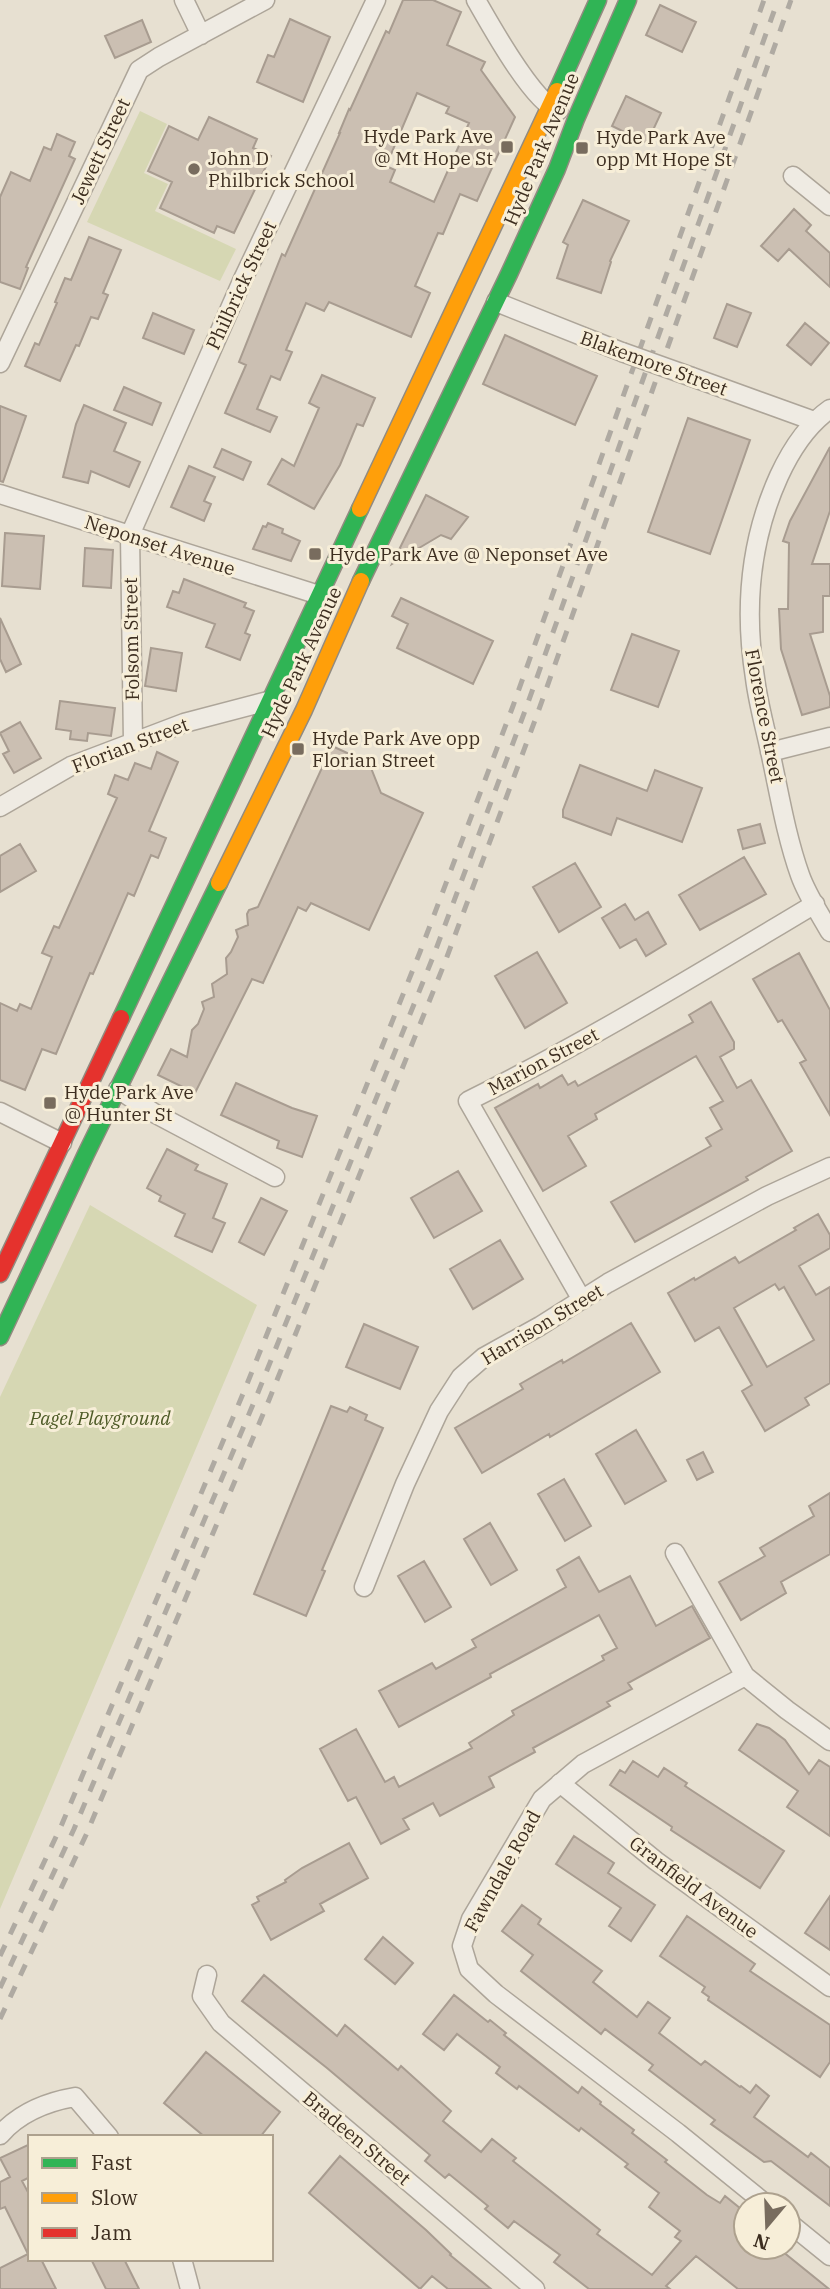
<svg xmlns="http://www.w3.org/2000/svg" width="830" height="2289" font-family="'IBM Plex Serif',serif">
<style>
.green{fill:#d6d7b3}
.building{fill:#cbbfb2;stroke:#a89c90;stroke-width:2;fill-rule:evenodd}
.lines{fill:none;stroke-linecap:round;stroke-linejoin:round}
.street-casing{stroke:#ada599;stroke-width:21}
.fast-casing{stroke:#928b80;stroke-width:19}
.slow-casing{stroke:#928b80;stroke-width:19}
.jam-casing{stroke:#928b80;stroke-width:19}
.street{stroke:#efebe3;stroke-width:18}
.fast{stroke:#30b455;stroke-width:16}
.slow{stroke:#ff9f0a;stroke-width:16}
.jam{stroke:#e5322d;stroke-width:16}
.rail{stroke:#afaaa2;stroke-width:5;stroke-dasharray:12 12;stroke-linecap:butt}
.street-bridge-casing{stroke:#ada599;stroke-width:21;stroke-linecap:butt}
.street-bridge{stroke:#efebe3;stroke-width:18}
.poi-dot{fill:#786c5e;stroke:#f7eed8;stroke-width:2.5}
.labels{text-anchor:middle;stroke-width:6;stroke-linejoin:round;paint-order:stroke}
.poi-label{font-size:19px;fill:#3d2e20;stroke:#f7eed8;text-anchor:start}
.street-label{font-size:19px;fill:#3d2e20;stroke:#f7eed8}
.park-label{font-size:19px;font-style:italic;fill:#4d5a26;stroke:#f7eed8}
</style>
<rect width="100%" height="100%" fill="#e7e0d1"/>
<path class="green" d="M140,111l27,13 -23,49 24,11 -13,27 81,38 -16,32 -133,-59z
M90,1205l167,100 -257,604v-512z"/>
<path class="building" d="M403,0h30l28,12 -14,33 38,17 -4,8 34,47 -38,84 -17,-7 -17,40 -5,-1 -23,53 15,7 -19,44 -82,-35 -5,9 -18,-8 -20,47 6,2 -12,28 -9,-4 -14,33 20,8 -7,15 -45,-19 21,-48 -7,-3 43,-108 3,2 55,-123h-1l10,-24 1,1 36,-79 3,2zM417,93l32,14 -3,6 23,10 -35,79 -44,-20 5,-12 -9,-4z
M660,5l36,17 -14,30 -36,-17z
M290,19l40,18 -27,65 -46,-20 11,-27 6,2z
M142,20l9,22 -36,16 -10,-22z
M626,96l35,17 -14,30 -35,-17z
M209,117l48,22 -4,9 18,8 -37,77 -17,-7 -3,7 -54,-25 12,-26 -24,-11 21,-45 29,14z
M57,134l18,8 -6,14 6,3 -49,108 2,1 -8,21 -20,-7v-85l11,-25 19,9 14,-34 7,3z
M583,200l46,21 -19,40 1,1 -10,31 -44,-15 11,-33 -5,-3z
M794,209l17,16 -5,6 24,22v34l-41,-38 -11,12 -17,-15z
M89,237l32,13 -18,43 5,2 -10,24 -7,-2 -12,29 -3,-1 -16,36 -35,-15 10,-23 4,2 18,-42 -2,-1 10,-24 6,2z
M727,304l24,9 -14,34 -23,-9z
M153,313l41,17 -10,24 -41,-16z
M805,323l24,20 -18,22 -24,-20z
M505,335l92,41 -22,49 -92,-41z
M322,375l53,23 -12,28 -6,-2 -17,41 -26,44 -46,-25 14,-25 12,7 25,-58 -10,-5z
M124,387l37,16 -9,22 -38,-15z
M84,405l42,18 -12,28 26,11 -11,25 -38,-16 -3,12 -25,-6 13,-53z
M0,406l26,10 -23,66 -3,-1z
M688,418l62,22 -40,114 -62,-22z
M830,447v64l-18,53h18v32h-7v36l-13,2 20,62v11l-28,8 -21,-66 -2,-40h9l1,-66 -6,-2 7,-20z
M222,449l29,13 -8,18 -29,-13z
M189,466l26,11 -11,24 7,3 -7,17 -33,-14z
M426,495l42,22 -17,22 -10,-4 -49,29z
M268,523l15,6 -1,4 18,8 -9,20 -38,-12 10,-23 3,1z
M5,533l39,3 -4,53 -38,-3z
M85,548l28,2 -2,38 -28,-2z
M184,579l62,24 -2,4 10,4 -9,22 5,2 -10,25 -34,-13 9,-23 -48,-17 6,-16 6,2z
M401,598l92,43 -20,43 -76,-36 11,-24 -16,-8z
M0,618l21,46 -15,8 -6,-13z
M632,634l47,17 -21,56 -47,-17z
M151,648l31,5 -6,38 -31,-5z
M60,701l55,7 -4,28 -23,-3 -1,8 -17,-2 1,-8 -15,-2z
M20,722l21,36 -27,15 -11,-19 6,-3 -9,-18z
M332,746l37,17 12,30 42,20 -54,117 -58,-27 -5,8 -8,-4 -35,76 -11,-4 -57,114 -37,-18 13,-26 16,8 5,-27 6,-6 6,-15 -2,-7 12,-5 -2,-13 15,-10 -1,-16 5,-6 7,-15 -2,-7 12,-5 -1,-11 2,-4 9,-3z
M157,752l21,10 -29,69 17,7 -8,20 -7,-3 -17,41 -6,-3 -35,81 -3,-1 -34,81 -14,-5 -17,41 -25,-10v-77l17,8 3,-7 11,5 21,-52 -10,-4 12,-27 5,2 58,-130 -9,-4 7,-19 13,5 7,-17 16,6z
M580,765l67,26 8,-21 47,18 -20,54 -65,-24 -6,17 -48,-18v-7z
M760,824l5,19 -22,6 -5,-19z
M20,844l16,27 -36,21v-36z
M744,857l22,37 -66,36 -21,-35z
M575,863l26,44 -42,25 -26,-45z
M625,904l10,16 13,-8 18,32 -20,12 -10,-17 -16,9 -18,-30z
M537,952l30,51 -42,25 -30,-52z
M799,953l31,57v105l-30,-52 6,-3 -24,-40 -4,2 -25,-43z
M711,1002l23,40v7l-14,8 17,31 14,-8 41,71 -46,26 2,3 -113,62 -24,-40 100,-56 -5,-8 16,-9 -12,-21 13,-7 -27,-45 -101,58 2,5 -29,17 18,30 -43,25 -48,-83 43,-24 2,4 22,-13 6,10 7,-4 3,5 115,-64 -4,-7z
M236,1083l56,25 25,8 -15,41 -25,-9 2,-7 -58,-26z
M167,1149l31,16 -3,5 32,14 -14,34 12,5 -13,29 -37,-16 10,-22 -26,-13 2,-5 -14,-8z
M458,1171l24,40 -48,27 -23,-40z
M261,1198l26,13 -23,44 -25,-13z
M818,1214l12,21v13l-31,18 17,29 14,-8v96l-25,15 4,7 -44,26 -23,-40 10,-6 -33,-58 -24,14 -27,-48 26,-15 1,2 40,-23 4,6 57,-33 -2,-2zM775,1284l4,6 5,-3 30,53 -47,27 -33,-59z
M500,1240l23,39 -50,30 -23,-40z
M631,1323l29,49 -110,65 -1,-3 -67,39 -27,-45 68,-39 -3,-5 42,-24 1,3z
M364,1324l54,23 -18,42 -54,-22z
M331,1406l16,6 3,-5 17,8 -2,5 18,8 -61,142 3,1 -19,45 -52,-22z
M636,1430l30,51 -41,23 -29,-50z
M703,1452l10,20 -16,8 -10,-20z
M564,1479l27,47 -26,15 -27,-47z
M830,1493v61l-49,28 5,11 -45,27 -22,-38 46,-26 -5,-8 54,-32 -5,-10z
M490,1523l27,47 -26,15 -27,-46z
M579,1557l20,35 31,-16 26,50 36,-20 18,32 -82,45 4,6 -25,13 3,4 -77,42 2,4 -46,25 5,10 -54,29 -7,-13 -30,16 6,10 -28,15 -25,-47 -8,4 -28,-52 36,-20 29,53 9,-5 5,10 73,-39 -3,-5 45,-28 -2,-4 92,-51 -2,-4 15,-8 -18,-33 -109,59 1,3 -92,50 -20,-36 53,-28 4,6 40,-22 -4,-7 94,-53 -9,-17z
M424,1561l27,46 -26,15 -27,-46z
M757,1724l12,4 16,12 24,34 10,-14 11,7v69l-43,-29 11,-16 -59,-41z
M633,1761l25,16 6,-9 23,15 -2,3 99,65 -24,37 -89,-58 1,-3 -62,-42 10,-15 5,3z
M574,1836l40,27 -6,10 47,32 -24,36 -22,-15 12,-18 -65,-44z
M349,1843l19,35 -48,26 4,7 -53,29 -19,-35 7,-4 -2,-4 29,-15 -1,-2 17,-12z
M830,1896v54l-25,-17z
M522,1905l19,14 -3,5 64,47 -9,11 44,35 11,-15 22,16 -11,15 42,32 4,-4 35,26 1,-1 9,7 6,-8 13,11 -15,21 54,40 3,-4 19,15v38l-59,-45 -7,1 -53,-38 4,-4 -66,-50 4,-5 -48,-36 -4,5 -80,-63 12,-16 -31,-24z
M687,1916l68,48 -5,7 80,54v37l-10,15 -112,-77 1,-3 -7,-5 3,-5 -45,-31z
M383,1937l30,26 -18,21 -30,-25z
M264,1975l73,61 8,-11 53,45 3,-4 50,45 -8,10 38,31 11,-13 24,19 -3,3 87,69 -3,4 55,41 29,-34 -6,-4 5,-6 -31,-24 10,-14 -34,-26 3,-3 -47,-36 -2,3 -60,-45 -2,3 -21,-16 4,-6 -43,-33 -13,16 -21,-16 31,-39 34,27 2,-2 16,13 -2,2 74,58 4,-6 19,15 -1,2 34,26 -2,3 35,27 -2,2 42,33 13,8 5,-7 21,17v34h31l52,42h-91l-42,-33 -30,30 4,3h-81l-35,-27 6,-7 -46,-34 -6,7 -23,-19 3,-3 -39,-32 -4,4 -20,-17 5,-6 -103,-87 -85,-67z
M206,2052l74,60 -20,25h-55l-41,-34z
M30,2144v33l-8,4 8,15v63h11l15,30h-56v-21l28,-14 -23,-47 -5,2v-27l10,-5 -10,-19z
M340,2156l86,74 25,24 -1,1 41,34h-43l-16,-13 -12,13 -111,-96z
M91,2259h33l15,30h-33z"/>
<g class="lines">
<g class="street-casing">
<path id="street" d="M184,0l17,35
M476,0c15,26 56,101 82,111
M793,176l37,30
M496,302l126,50
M0,363l139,-293 20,-13 106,-57
M692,377l122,44
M830,409c-23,16 -39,41 -51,67 -29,64 -35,133 -24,202 3,25 10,49 15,73 9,41 16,85 30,124 7,20 20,39 30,57
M0,494l319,101
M133,742l-3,-207 113,-256 133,-279
M770,752l60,-15
M0,807l71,-41 113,-43 84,-22
M118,1089l36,24 121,64
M0,1112l62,31
M582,1300l-114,-199c119,-59 233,-129 347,-197
M675,1553l70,123 42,34 43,31
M364,1587l41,-103 34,-73 22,-34 23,-20 56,-31 68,-43 159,-87 63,-29
M745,1676l-162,88 -41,35 -71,120 -9,27 7,23 27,25 182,139 89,72
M560,1783l96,78 174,126
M207,1975l-5,21 19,27 314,266
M0,2135c20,-23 46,-33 75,-38l34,40
M788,2222l42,34
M182,2259l8,30"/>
</g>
<g class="fast-casing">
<path id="fast" d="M557,91l41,-91
M361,581l148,-307 48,-105 19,-50 52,-119
M121,1018l239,-509
M0,1337l86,-183 133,-271"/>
</g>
<g class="slow-casing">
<path id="slow" d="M360,509l197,-418
M219,883l85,-173 57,-129"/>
</g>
<g class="jam-casing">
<path id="jam" d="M0,1274l121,-256"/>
</g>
<use href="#street" class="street"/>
<use href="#fast" class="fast"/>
<use href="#slow" class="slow"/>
<use href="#jam" class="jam"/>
<path class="rail" d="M0,1956l62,-132 183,-435 175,-437 93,-246 251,-706
M0,1988l74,-159 183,-434 176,-438 92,-246 253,-711
M0,2019l86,-184 183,-435 176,-438 92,-247 254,-715"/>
<g class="street-bridge-casing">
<path id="street-bridge" d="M622,352l70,25"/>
</g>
<use href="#street-bridge" class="street-bridge"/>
</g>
<g class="poi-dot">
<rect x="500" y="140" width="14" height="14" rx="3.5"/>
<rect x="575" y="141" width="14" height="14" rx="3.5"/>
<circle cx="194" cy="169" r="7"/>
<rect x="308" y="547" width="14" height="14" rx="3.5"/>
<rect x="291" y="742" width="14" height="14" rx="3.5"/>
<rect x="43" y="1096" width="14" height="14" rx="3.5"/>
</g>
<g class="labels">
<g class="poi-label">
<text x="493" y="143" text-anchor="end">Hyde Park Ave<tspan x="493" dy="22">@ Mt Hope St</tspan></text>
<text x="596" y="144">Hyde Park Ave<tspan x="596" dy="22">opp Mt Hope St</tspan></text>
<text x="208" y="165">John D<tspan x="208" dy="22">Philbrick School</tspan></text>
<text x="329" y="561">Hyde Park Ave @ Neponset Ave</text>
<text x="312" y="745">Hyde Park Ave opp<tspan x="312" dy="22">Florian Street</tspan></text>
<text x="64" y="1099">Hyde Park Ave<tspan x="64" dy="22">@ Hunter St</tspan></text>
</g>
<g class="street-label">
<text transform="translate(541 149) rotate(-67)" y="7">Hyde Park Avenue</text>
<text transform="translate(100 151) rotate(-65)" y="7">Jewett Street</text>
<text transform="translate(241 285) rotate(-65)" y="7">Philbrick Street</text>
<text transform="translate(654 363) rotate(20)" y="7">Blakemore Street</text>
<text transform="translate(160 545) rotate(18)" y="7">Neponset Avenue</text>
<text transform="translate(131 639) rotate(-91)" y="7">Folsom Street</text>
<text transform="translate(301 662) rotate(-65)" y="7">Hyde Park Avenue</text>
<text transform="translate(765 716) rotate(79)" y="7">Florence Street</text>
<text transform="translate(130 745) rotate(-21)" y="7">Florian Street</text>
<text transform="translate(543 1061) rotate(-28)" y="7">Marion Street</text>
<text transform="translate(542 1324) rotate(-31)" y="7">Harrison Street</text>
<text transform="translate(502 1871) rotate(-61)" y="7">Fawndale Road</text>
<text transform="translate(694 1887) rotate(37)" y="7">Granfield Avenue</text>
<text transform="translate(357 2138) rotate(40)" y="7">Bradeen Street</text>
</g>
<g class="park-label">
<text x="100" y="1425">Pagel Playground</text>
</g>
</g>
<rect x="28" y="2135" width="245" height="126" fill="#f7eed8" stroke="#ada18e" stroke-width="2"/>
<rect x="42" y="2158" width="35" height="10" fill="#30b455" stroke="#ada18e" stroke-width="2"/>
<text x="91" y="2170" font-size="21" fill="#3d2e20">Fast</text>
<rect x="42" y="2193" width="35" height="10" fill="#ff9f0a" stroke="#ada18e" stroke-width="2"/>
<text x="91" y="2205" font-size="21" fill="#3d2e20">Slow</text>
<rect x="42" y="2228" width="35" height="10" fill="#e5322d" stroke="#ada18e" stroke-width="2"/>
<text x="91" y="2240" font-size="21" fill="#3d2e20">Jam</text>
<g transform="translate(767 2226) rotate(199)"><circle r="33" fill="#f7eed8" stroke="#ada18e" stroke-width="2"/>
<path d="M0-5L12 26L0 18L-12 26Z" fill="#786c5e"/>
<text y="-10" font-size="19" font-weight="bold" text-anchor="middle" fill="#3d2e20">N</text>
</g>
</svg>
